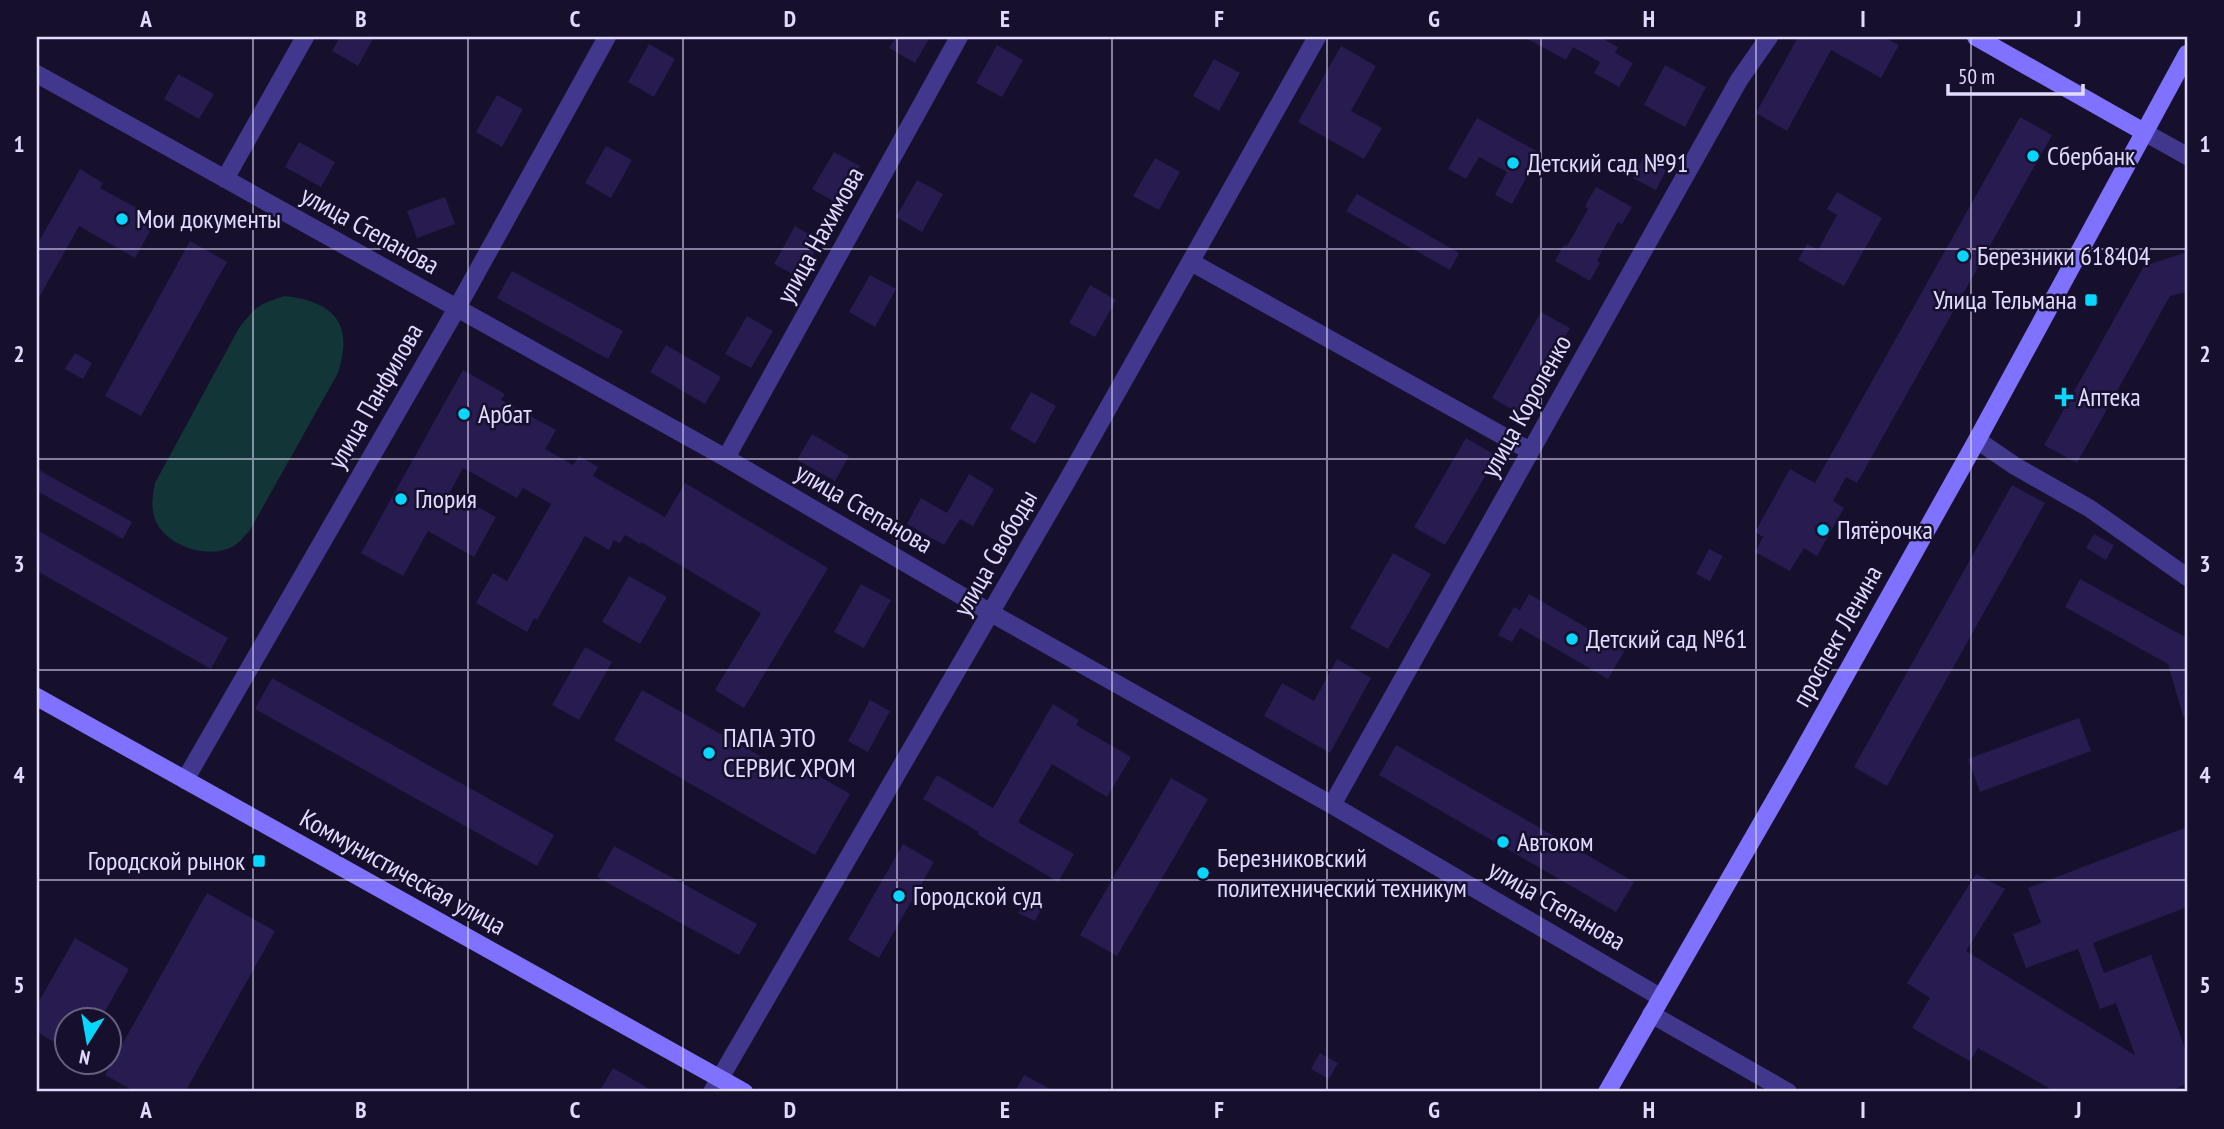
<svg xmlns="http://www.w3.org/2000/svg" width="2224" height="1129" font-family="'PT Sans Narrow',sans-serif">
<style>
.green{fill:#123637}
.building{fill:#281b4f}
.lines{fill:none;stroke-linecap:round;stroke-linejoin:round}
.street{stroke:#41388e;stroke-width:18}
.secondary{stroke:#7f72ff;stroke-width:18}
.grid{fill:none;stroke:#e1dbff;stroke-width:2;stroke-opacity:0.55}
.poi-dot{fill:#07d6ff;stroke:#16102c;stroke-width:2.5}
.labels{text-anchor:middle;stroke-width:5;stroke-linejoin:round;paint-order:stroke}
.poi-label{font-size:26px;fill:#e1dbff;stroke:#16102c;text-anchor:start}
.street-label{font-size:26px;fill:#e1dbff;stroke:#16102c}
.neatline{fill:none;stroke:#e1dbff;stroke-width:2.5}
.grid-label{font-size:23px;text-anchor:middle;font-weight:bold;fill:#e1dbff}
</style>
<rect width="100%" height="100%" fill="#16102c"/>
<path class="green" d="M285,296c49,6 69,27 53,77l-88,157c-5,5 -10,12 -16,16 -26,15 -72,-1 -80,-30 -3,-11 -1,-22 1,-33l84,-155c17,-22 20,-24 46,-32z"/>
<path class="building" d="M340,37h34l-16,29 -26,-15z
M896,37h34l-15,26 -26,-15z
M1524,37h76l18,10 -3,6 18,10 -14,24 -25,-14 6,-11 -27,-15 -7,13z
M1798,37h86l15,8 -18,33 -50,-28 -44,81 -31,-18z
M649,44l26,15 -21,38 -26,-15z
M997,45l26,15 -21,37 -26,-14z
M1341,46l35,20 -25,45 31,17 -18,31 -66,-37z
M1214,59l26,14 -21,38 -26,-15z
M1665,65l41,22 -21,40 -41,-22z
M178,74l36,20 -15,25 -35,-20z
M497,95l26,14 -21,38 -26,-15z
M2020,117l32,18 -195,348 -11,-6 -13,24 11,7 -27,48 -13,-8 -14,23 -35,-19 8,-15 -8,-5 35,-63 25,14z
M1477,118l63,35 -28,51 -17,-9 12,-23 -28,-15 -13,22 -18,-10z
M299,142l36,20 -14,25 -36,-20z
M606,146l26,14 -21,38 -26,-15z
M834,152l26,14 -22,38 -26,-15z
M1155,158l25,14 -21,38 -26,-14z
M1643,158l23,12 -10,20 -23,-12z
M80,169l23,14 -3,5 57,31 -22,39 -56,-32 -42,75v-56z
M917,180l26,14 -21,38 -26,-15z
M1596,187l36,20 -10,17 -4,-2 -21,39 3,2 -10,18 -35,-20 9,-16 3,1 21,-37 -3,-3z
M1837,192l45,26 -38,68 -46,-26 9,-16 11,6 19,-35 -10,-6z
M1357,194l102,59 -9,17 -104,-59z
M445,197l10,27 -38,14 -10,-27z
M795,226l26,15 -21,37 -26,-14z
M190,241l37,21 -86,154 -36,-20z
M2187,252v40l-17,4 -93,167 -33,-18 100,-179z
M512,271l111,60 -15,28 -111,-61z
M870,275l26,14 -21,38 -26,-15z
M1090,285l26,15 -21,37 -26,-14z
M1541,312l29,16 -48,87 -30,-17z
M747,316l26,15 -22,37 -26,-14z
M666,345l55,32 -16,27 -55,-32z
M75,353l17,10 -9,16 -18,-10z
M463,370l42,24 -4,6 55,30 -11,19 28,16 6,-9 19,11 -5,9 72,41 20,-34 143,85 -84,140 -29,-18 46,-77 -120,-71 -1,2 -15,-9 -5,8 -6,-3 -5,10 -24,-14 -48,84 -3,-2 -7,14 -51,-29 17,-30 14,8 44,-77 -28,-16 -6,10 -54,-30 -13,24 46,25 -22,40 -46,-26 -25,45 -42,-23z
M1031,392l25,14 -21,38 -25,-15z
M812,434l37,22 -14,25 -38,-21z
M1466,438l31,18 -52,89 -31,-18z
M37,469l95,53 -9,17 -86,-48z
M969,474l25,15 -21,37 -13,-7 -16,26 -37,-21 14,-26 26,15z
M2012,485l33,18 -158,283 -33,-19z
M37,530l191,108 -17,31 -174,-98z
M2094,534l20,11 -8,15 -20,-12z
M1709,549l14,7 -13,25 -14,-7z
M1393,553l38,21 -43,75 -38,-21z
M629,576l38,21 -27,47 -38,-22z
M2080,579l107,59v78h-4l-15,-52 -103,-57z
M861,584l30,16 -27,48 -30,-16z
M1529,594l96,56 -17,29 -88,-51 -8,14 -14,-7 16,-28 6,3z
M585,647l27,15 -33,58 -27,-15z
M1337,659l34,19 -41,75 -66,-37 18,-33 32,18z
M272,678l282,157 -17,31 -282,-157z
M642,690l159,89 6,-10 43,25 -35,61 -201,-115z
M870,700l20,11 -22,41 -20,-11z
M1053,704l26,16 -3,5 55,32 -24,40 -55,-33 -34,58 56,32 -16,28 -81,-48 2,-2 -56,-33 14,-24 56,33z
M2079,718l12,33 -111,41 -12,-33z
M1396,745l238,137 -18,30 -237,-137z
M1171,778l37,21 -91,157 -37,-21z
M2187,827v80l-94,36 11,30 47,-18 36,99v30l-20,8h-111l-78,-44 -8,13 -58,-33 18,-30 -23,-15 69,-109 29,15 -39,62 169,104 -19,-52 -16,6 -22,-60 -52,19 -13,-34 28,-11 -13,-35z
M903,844l31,18 -55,96 -31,-18z
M614,846l143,78 -18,31 -142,-78z
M207,893l68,38 -90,161h-49l-31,-17z
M1026,898l17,8 -8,15 -17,-8z
M75,938l54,31 -29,51h-34v29l-29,-17v-27z
M1320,1053l18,10 -9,16 -18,-10z
M613,1068l42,24h-56z
M1024,1075l32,17h-41z"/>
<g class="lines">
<path class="street" d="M37,74l689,384 265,155 341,192 328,192
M2144,132l43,24
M225,179l80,-142
M1191,262l339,189
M1977,440l38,26 74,42 98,69
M726,458l233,-421
M185,780l272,-472 150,-271
M1332,805l407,-725 30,-43
M1651,1014l137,78
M712,1092l355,-611 250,-444"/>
<path class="secondary" d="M1976,37l168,95
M37,697l707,395
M1607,1092l188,-327 182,-325 210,-386"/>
</g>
<path class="grid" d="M253,37v1055M468,37v1055M683,37v1055M897,37v1055M1112,37v1055M1327,37v1055M1541,37v1055M1756,37v1055M1971,37v1055M37,249h2150M37,459h2150M37,670h2150M37,880h2150"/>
<g class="poi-dot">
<circle cx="2033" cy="156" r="7"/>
<circle cx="1513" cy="163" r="7"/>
<circle cx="122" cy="219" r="7"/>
<circle cx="1963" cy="256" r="7"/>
<rect x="2084" y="293" width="14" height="14" rx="3.5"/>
<path d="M2060.5 386.5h7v7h7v7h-7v7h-7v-7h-7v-7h7z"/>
<circle cx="464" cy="414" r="7"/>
<circle cx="401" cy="499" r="7"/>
<circle cx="1823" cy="530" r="7"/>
<circle cx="1572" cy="639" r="7"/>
<circle cx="709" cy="753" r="7"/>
<circle cx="1503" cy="842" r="7"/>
<rect x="252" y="854" width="14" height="14" rx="3.5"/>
<circle cx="1203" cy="873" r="7"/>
<circle cx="899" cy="896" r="7"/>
</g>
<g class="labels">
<g class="poi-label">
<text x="2047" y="165">Сбербанк</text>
<text x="1527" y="172">Детский сад №91</text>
<text x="136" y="228">Мои документы</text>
<text x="1977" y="265">Березники 618404</text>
<text x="2077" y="309" text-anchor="end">Улица Тельмана</text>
<text x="2078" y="406">Аптека</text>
<text x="478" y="423">Арбат</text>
<text x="415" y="508">Глория</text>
<text x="1837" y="539">Пятёрочка</text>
<text x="1586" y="648">Детский сад №61</text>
<text x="723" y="747">ПАПА ЭТО<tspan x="723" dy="30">СЕРВИС ХРОМ</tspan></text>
<text x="1517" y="851">Автоком</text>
<text x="1217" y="867">Березниковский<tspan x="1217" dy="30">политехнический техникум</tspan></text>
<text x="245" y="870" text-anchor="end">Городской рынок</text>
<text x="913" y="905">Городской суд</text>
</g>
<g class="street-label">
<text transform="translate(370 230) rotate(29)" y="9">улица Степанова</text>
<text transform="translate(820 235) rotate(-61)" y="9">улица Нахимова</text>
<text transform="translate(375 396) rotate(-60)" y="9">улица Панфилова</text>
<text transform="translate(1526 406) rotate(-61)" y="9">улица Короленко</text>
<text transform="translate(864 508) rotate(30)" y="9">улица Степанова</text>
<text transform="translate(995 553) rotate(-60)" y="9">улица Свободы</text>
<text transform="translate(1837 636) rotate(-61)" y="9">проспект Ленина</text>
<text transform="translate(403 872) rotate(29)" y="9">Коммунистическая улица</text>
<text transform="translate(1557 905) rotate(30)" y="9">улица Степанова</text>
</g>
</g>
<rect width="2224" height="1129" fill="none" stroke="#16102c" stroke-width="77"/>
<g transform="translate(88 1041) rotate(191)"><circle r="33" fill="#16102c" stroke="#676180" stroke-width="2"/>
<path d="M0-5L12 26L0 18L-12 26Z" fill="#07d6ff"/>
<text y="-10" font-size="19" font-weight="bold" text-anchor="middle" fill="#e1dbff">N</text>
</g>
<path d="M1948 84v10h135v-10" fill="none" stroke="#e1dbff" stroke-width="3.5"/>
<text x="1958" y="84" font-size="21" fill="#e1dbff" stroke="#16102c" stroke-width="5" paint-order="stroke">50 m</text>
<rect x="38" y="38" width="2148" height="1052" class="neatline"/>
<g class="grid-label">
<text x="146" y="27">A</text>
<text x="361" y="27">B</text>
<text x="575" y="27">C</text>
<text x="790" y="27">D</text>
<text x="1005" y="27">E</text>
<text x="1219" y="27">F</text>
<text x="1434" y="27">G</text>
<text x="1649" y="27">H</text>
<text x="1863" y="27">I</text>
<text x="2078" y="27">J</text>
<text x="19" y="152">1</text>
<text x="2205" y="152">1</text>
<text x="19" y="362">2</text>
<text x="2205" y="362">2</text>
<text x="19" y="572">3</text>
<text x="2205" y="572">3</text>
<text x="19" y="783">4</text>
<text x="2205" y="783">4</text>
<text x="19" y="993">5</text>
<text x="2205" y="993">5</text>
<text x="146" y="1118">A</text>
<text x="361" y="1118">B</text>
<text x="575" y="1118">C</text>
<text x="790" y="1118">D</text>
<text x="1005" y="1118">E</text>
<text x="1219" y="1118">F</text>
<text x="1434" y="1118">G</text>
<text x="1649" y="1118">H</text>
<text x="1863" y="1118">I</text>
<text x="2078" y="1118">J</text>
</g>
</svg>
